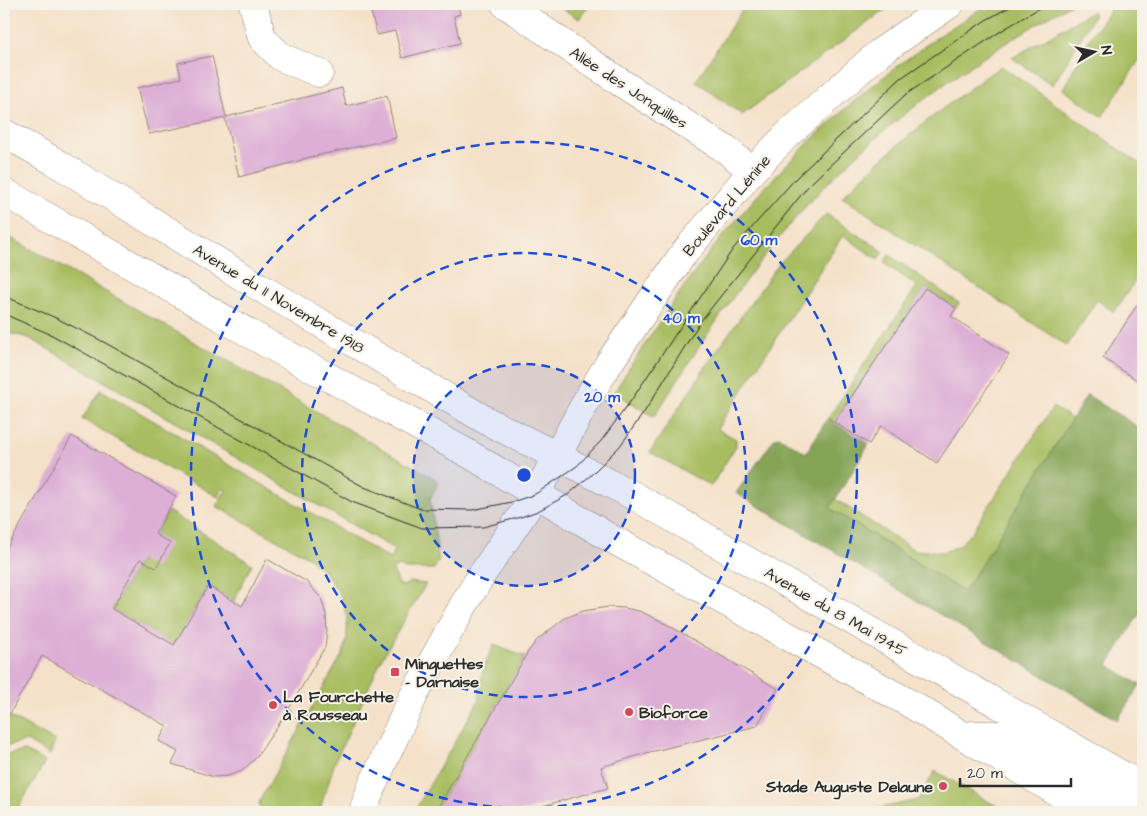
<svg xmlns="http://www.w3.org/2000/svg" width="1147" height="816" font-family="'Architects Daughter',sans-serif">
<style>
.green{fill:#a7bd61;stroke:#697446}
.forest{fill:#85a457;stroke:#586841}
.building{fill:#ddaed6}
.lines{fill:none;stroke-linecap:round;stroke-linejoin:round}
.minor-casing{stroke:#90867a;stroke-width:29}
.minor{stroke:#fff;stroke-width:28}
.tram{stroke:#2b2b2b;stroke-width:1}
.ring{fill:none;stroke:#1d4ed8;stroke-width:2.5;stroke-dasharray:9 6}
.poi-dot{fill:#d1495b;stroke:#f7f3e8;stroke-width:2}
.labels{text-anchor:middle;stroke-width:4;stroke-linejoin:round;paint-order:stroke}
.street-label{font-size:16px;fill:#2b2b2b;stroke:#f7f3e8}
.poi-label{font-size:16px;font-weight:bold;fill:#2b2b2b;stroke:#f7f3e8;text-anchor:start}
.centre{fill:#1d4ed8;stroke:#f7f3e8;stroke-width:2.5}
.ring-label{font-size:15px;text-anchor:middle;font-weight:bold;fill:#1d4ed8;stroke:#f7f3e8;stroke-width:4;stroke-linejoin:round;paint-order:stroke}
</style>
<rect width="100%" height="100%" fill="#f7f3e8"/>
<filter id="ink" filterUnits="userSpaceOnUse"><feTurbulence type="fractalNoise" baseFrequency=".02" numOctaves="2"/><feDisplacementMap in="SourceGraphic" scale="10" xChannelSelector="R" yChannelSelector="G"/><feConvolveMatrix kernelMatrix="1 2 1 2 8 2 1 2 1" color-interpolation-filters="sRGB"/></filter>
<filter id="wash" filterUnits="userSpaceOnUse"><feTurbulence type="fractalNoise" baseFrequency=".0096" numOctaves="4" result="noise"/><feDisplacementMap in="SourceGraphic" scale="20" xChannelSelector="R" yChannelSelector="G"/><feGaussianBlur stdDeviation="1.12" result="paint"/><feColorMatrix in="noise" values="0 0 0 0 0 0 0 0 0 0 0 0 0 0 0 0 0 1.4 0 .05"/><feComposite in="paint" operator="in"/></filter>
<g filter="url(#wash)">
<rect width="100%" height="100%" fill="#f5e1c9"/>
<path class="green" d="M555,4h35l-11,15z
M746,4h147l-151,111 -46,-34z
M989,4h82c-104,59 -207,131 -284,224 -50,59 -92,124 -133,189l-40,-25c27,-42 53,-83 83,-123 79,-105 178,-197 292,-265z
M1114,4h29v50l-41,63 -39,-28 26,-49z
M1093,11v6l-40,68 -41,-27z
M1001,66l142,100v103l-29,43 -17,-12 -30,46 -225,-149c49,-50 102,-91 159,-131z
M826,214l57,37 -5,9 -35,-25 -126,194 19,10v7l-25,40 -61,-34 58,-89 70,-98z
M4,234l435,247 -9,18 9,61 -5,9h-30l-4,-3 -6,2 -1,2 7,16 6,-1 3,-3 17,2 -44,74 -47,104 -16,50h-55l-5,-6 1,-6 83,-147 4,-15v-21l-6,-21 -16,-24 -17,-15 -92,-51 10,-16 -4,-2 -4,9 -136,-78 19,-29 289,169 4,-10 -365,-211 -20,-5v17l-5,5z
M889,255l70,48 -3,5 -31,-20 -91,134 -6,-4 89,-132 -33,-23z
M1053,407l19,12 -108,173 -134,-84 5,-9 79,51 31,2 15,-7 12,-13z
M168,511l84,53 -18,37 -26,-15 -34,59 -62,-36z
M494,645l31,12 -90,155h-21l65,-112c1,-20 5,-37 15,-55z
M8,716l47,25 -5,14 -23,-14 -23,6v-24z
M25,751l20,11 -29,50h-12v-57z
M935,771l72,41h-146l57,-12z"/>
<path class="forest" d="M1087,395l56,35v178l-35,57 32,20 -23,35 -381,-227 39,-55 5,-1 26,16 22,-35 41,26 -39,64 134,84z"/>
<g id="blocks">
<path class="building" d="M369,4h89l2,10 -6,2 6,27 -58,15 -7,-27 -18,4z
M212,56l14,61 116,-29 4,18 41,-10 9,42 -94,21v1l-63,17 -14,-59 -76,16 -12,-46 44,-10 -3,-15z
M925,288l31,20 -5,8 58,39 -72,108 -56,-37 -12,18 -35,-22z
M1143,296v88l-40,-26z
M72,436l104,60 -21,38 15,9 -14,25 -16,-9 -28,50 62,36 34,-59 34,20 25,-47 40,23 14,16 5,17 1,17 -2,15 -38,65 -31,46 -14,13 -14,5 -14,1 -42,-13 6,-12 -19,-11 8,-15 -125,-70 -38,68v-171z
M608,607l16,1 15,3 22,10 117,68 -21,37 -107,26 -49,15 7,21 -88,24h-85l93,-160 9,-12 28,-22 18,-7z"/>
</g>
</g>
<g filter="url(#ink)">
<use href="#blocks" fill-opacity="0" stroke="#90867a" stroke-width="1"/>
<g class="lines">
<g class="minor-casing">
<path id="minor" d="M253,4l9,34 19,19 38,16
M505,4l118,80 105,67 24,20
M4,133l48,27 217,133 218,128 70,35 79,41 507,290
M4,192l264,152 201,110 143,85 295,163 183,110
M972,735h26l123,71 22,-7
M363,812l8,-24 43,-93 49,-89 18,-30 56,-83 53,-99 21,-34 70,-103 71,-86 35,-36 92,-82 71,-49"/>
</g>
<use href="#minor" class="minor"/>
<path class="tram" d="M4,296l52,22 44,22 264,147 57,22 51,1 40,-8 18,-6 7,-3 40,-27 24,-25 29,-39 103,-153 63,-71 105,-100 85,-58 29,-16
M4,314l48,21 300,167 70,26 61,-1 38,-10 17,-6 31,-17 23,-20 28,-28 25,-35 55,-89 109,-137 96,-90 96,-64 45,-27"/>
</g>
</g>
<circle cx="524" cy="475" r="111" fill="#1d4ed8" fill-opacity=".12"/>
<g class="ring">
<circle cx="524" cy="475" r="111"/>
<circle cx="524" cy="475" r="222"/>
<circle cx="524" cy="475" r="333"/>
</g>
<g class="poi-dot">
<rect x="390" y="667" width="10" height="10" rx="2.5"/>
<circle cx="273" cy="705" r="5"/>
<circle cx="629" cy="712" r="5"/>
<circle cx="943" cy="786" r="5"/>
</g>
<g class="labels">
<g class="street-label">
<text transform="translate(629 87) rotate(33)" y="6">Allée des Jonquilles</text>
<text transform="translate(726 205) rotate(-50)" y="6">Boulevard Lénine</text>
<text transform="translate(279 298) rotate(31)" y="6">Avenue du 11 Novembre 1918</text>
<text transform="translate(836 611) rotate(30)" y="6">Avenue du 8 Mai 1945</text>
</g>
<g class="poi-label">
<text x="405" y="669">Minguettes<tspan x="405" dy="18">- Darnaise</tspan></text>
<text x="283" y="702">La Fourchette<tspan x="283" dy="18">à Rousseau</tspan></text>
<text x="639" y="718">Bioforce</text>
<text x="933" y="792" text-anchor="end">Stade Auguste Delaune</text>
</g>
</g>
<circle cx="524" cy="475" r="8" class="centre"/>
<g class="ring-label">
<text x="759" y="245">60 m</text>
<text x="681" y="323">40 m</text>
<text x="602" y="402">20 m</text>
</g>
<rect width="1147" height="816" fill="none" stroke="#f7f3e8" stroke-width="20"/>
<g transform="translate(1094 52) rotate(81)" stroke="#f7f3e8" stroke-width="4" paint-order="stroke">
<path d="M0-4L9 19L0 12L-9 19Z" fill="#2b2b2b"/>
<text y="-8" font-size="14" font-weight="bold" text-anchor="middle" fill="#2b2b2b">N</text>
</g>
<path d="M960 778v8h111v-8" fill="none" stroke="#2b2b2b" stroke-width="2.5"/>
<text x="967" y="778" font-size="15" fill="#2b2b2b" stroke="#f7f3e8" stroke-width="4" paint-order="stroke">20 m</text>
</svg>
